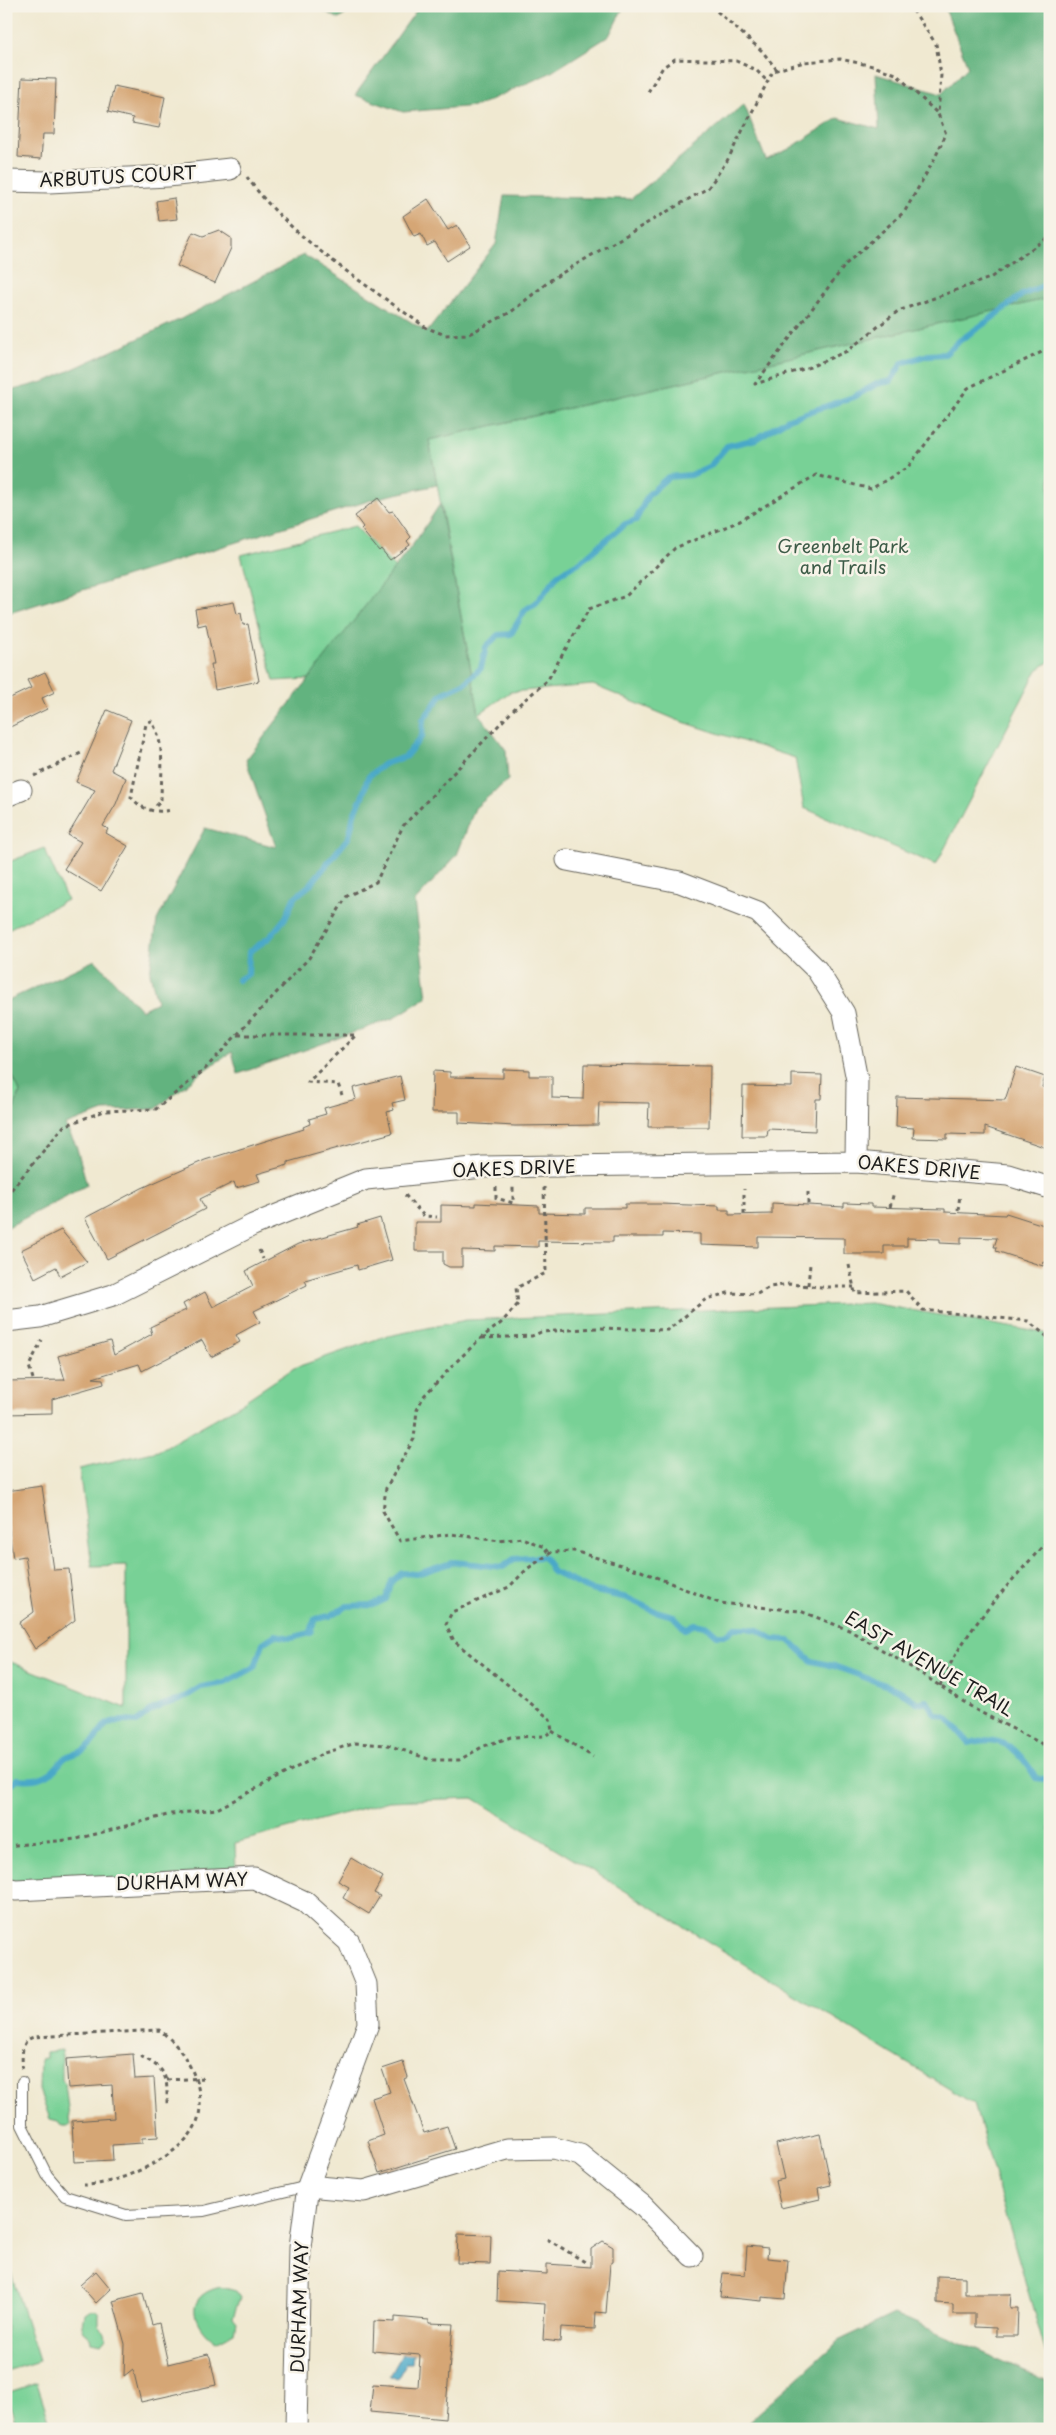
<svg xmlns="http://www.w3.org/2000/svg" width="1056" height="2435" font-family="'Playpen Sans',sans-serif">
<style>
.green{fill:#78d196;stroke:#4a7659}
.forest{fill:#62b37f;stroke:#3f684e}
.water{fill:#49a8c8;stroke:#326272}
.lines{fill:none;stroke-linecap:round;stroke-linejoin:round}
.stream{stroke:#49a8c8;stroke-width:6}
.building{fill:#d5a674}
.lane-casing{stroke:#66645b;stroke-width:12}
.street-casing{stroke:#66645b;stroke-width:23}
.path{stroke:#66645b;stroke-width:3;stroke-dasharray:4 4;stroke-linecap:butt}
.lane{stroke:#fff;stroke-width:10}
.street{stroke:#fff;stroke-width:21}
.labels{text-anchor:middle;stroke-width:5;stroke-linejoin:round;paint-order:stroke}
.street-label{font-size:18px;fill:#1c1c1c;stroke:#f7f3e8}
.park-label{font-size:18px;fill:#3c5b47;stroke:#f7f3e8}
</style>
<rect width="100%" height="100%" fill="#f7f3e8"/>
<filter id="ink" filterUnits="userSpaceOnUse"><feTurbulence type="fractalNoise" baseFrequency=".02" numOctaves="2"/><feDisplacementMap in="SourceGraphic" scale="10" xChannelSelector="R" yChannelSelector="G"/><feConvolveMatrix kernelMatrix="1 2 1 2 8 2 1 2 1" color-interpolation-filters="sRGB"/></filter>
<filter id="wash" filterUnits="userSpaceOnUse"><feTurbulence type="fractalNoise" baseFrequency=".0096" numOctaves="4" result="noise"/><feDisplacementMap in="SourceGraphic" scale="20" xChannelSelector="R" yChannelSelector="G"/><feGaussianBlur stdDeviation="1.12" result="paint"/><feColorMatrix in="noise" values="0 0 0 0 0 0 0 0 0 0 0 0 0 0 0 0 0 1.4 0 .05"/><feComposite in="paint" operator="in"/></filter>
<g filter="url(#wash)">
<rect width="100%" height="100%" fill="#f0e9d1"/>
<path class="green" d="M1050,298v363l-13,9 -101,195 -132,-57 -9,-50 -118,-38 -84,-35 -83,7 -31,22 -50,-274z
M355,526l40,42 -86,111 -35,2 -33,-126z
M44,848l23,52 -61,30v-67z
M6,1061l14,31 -9,25 -5,1z
M870,1303l180,31v1034l-76,-264 -501,-306 -84,3 -154,42 1,29 -230,16v-228l120,48v-143l-34,1 -13,-97 79,-18 76,-43 60,-40 89,-31 83,-17z
M62,2050v30l3,3 5,43h-8l-4,-5 -8,-2 -11,-29 1,-31 6,-1v-6z
M6,2257l33,104 -33,10z
M221,2287l15,4 4,6 -7,20 4,5 -2,10 -19,10c-26,-18 -32,-47 5,-55z
M91,2310h5l3,3v13l6,6 1,6 -5,6 -10,-2 -1,-5 -8,-7 3,-16z
M37,2383l15,46h-33l-13,-36z"/>
<path class="forest" d="M315,6h42l-18,13z
M415,6h209l-15,30 -59,37 -74,33 -73,6 -48,-17 61,-84z
M944,6h106v292l-621,142 8,45 -59,13 -372,116v-222l41,-11 136,-63 121,-63 123,77 69,-88 8,-48 127,3 113,-95 22,56 23,-11 49,-31 41,11 -3,-55 65,20 27,-27z
M440,504l39,210 27,36 2,30 -33,28 -18,47 -42,46 12,96 -33,21 -156,56 -6,-22 -29,19 -47,38 -52,2 -39,14 11,20 11,40 -81,43v-110l5,-1 9,-25 -14,-30v-61l89,-41 46,50 16,-8 -7,-29 7,-53 48,-92 71,19 -30,-87 171,-221z
M895,2314l155,68v47h-309l97,-88z"/>
<path class="water" d="M407,2345l7,4 -2,13h-5l-10,17 -7,-3z"/>
<g class="lines">
<path class="stream" d="M238,980l10,-6 1,-22 21,-15 16,-20 8,-19 16,-13 39,-48 5,-23 8,-16 6,-21 16,-13 21,-7 17,-21 1,-16 19,-26 23,-11 16,-15 5,-21 12,-12 13,-1 14,-24 11,-7 23,-29 21,-12 45,-38 11,-4 12,-25 20,-18 23,-2 19,-9 17,-20 29,-7 32,-20 65,-22 24,-13 14,-3 11,-18 26,-8 17,-1 14,-13 29,-20 34,-26 28,-12
M6,1790l11,-11c12,1 23,1 33,-6 7,-4 10,-12 16,-16 6,-4 13,-3 18,-7 25,-19 10,-33 53,-28l15,-12 13,-6 15,-4 21,-13 24,-4 30,-16 8,-24 12,-8 16,3 19,-5 5,-14 15,-3 17,-10 26,-1 13,-6 6,-18 10,-8 15,1 37,-12 49,5 11,-8 30,-2 9,15 38,18 36,8 25,12 21,6 12,13 10,-5 13,3 9,8h9l8,-7h12l12,2 15,9 16,1 23,21 22,5 65,24 19,13 9,-2 8,13 12,4 22,25c33,-10 51,7 67,35l14,2"/>
</g>
<g id="blocks">
<path class="building" d="M22,78l34,1 -2,55h-11l-2,25 -23,-2z
M114,86l51,11 -6,31 -27,-5 1,-5 -25,-6z
M174,198l3,21 -18,2 -3,-20z
M428,199l20,31 9,-5 13,21 -23,15 -12,-19 -8,4 -6,-12 -7,3 -11,-21z
M219,230l12,8v10l-16,35 -38,-17 16,-34 10,4z
M378,498l11,14 4,-1 18,26 -4,4 3,4 -20,15 -9,-11 -2,2 -18,-22 2,-2 -8,-11z
M234,602l3,12 4,-1 2,12 5,-1 11,57 -44,9 -4,-26h3l-8,-40 -8,2 -3,-17z
M45,672l10,20 -13,6 5,11 -41,20v-29l25,-12 -4,-8z
M107,710l24,10 -20,50 15,8 -10,26 -13,22 5,3 -2,4 22,13 -27,45 -37,-22 17,-27 -13,-7 27,-45 -19,-8z
M584,1064l126,2 -1,61h-61l1,-24 -50,-1 -1,23 -83,1 -56,-3v-11h-27l1,-41 17,1v5l53,1v-9l26,1v6h23v22l31,1z
M1016,1067l29,10 -3,10 8,3v59l-65,-22v8l-38,-1v5l-34,-1 1,-10 -18,-1 1,-30 108,3z
M792,1074l30,1 -1,24h-5l-1,32 -47,-2 -1,7h-25l1,-50 49,1z
M400,1076l5,24 -13,3 2,7 -7,2 5,21 -104,29v3l-31,9 3,7 -24,7 -2,-6 -34,17 5,10 -98,50 -22,-41 57,-30 63,-28 99,-31 -1,-2 7,-3 -1,-5 17,-5 -2,-6 32,-9 -3,-11z
M476,1203l63,3v7l46,1v-6h40v-4h35l59,2v4h10v5l43,-1v-11l72,4v-4l27,1v3l74,2v3l60,3 1,-2 44,14v37l-6,-2 -1,4 -47,-15 1,-4h-3l3,-9 -36,-1v7l-21,-1v-4l-33,-1v8h-23v8h-40v-16l-86,-1v10l-58,-2v-11l-37,-1v4h-50v5l-75,-1v6l-43,-1v5l-33,-1v17h-13l-6,-3v-13h-28v-29h26v-17l35,1z
M380,1218l12,42 -34,10 -1,-5 -52,15 2,5 -53,26 6,11 -24,13 4,7 -29,15 -9,-17 -60,31 -3,-7 -46,14 10,1 1,5 -52,15v14l-46,1v-33l59,-1 -7,-24 52,-15 4,14 38,-21 -2,-7 36,-17 -3,-6 22,-12 8,15 40,-21 -7,-15 52,-27 60,-17 -1,-2z
M61,1230l26,32 -27,14 -4,-9 -21,11 -14,-28z
M42,1486l12,84 15,-1 6,51 -40,29 -16,-26 15,-11 -9,-56 -12,2 -7,-47v-20z
M351,1858l32,19 -9,16 6,3 -11,18 -26,-16 6,-11 -11,-6z
M133,2054l2,25 19,-1 4,59 -16,1v5l-30,2 1,15 -39,2 -2,-41 42,-3 -2,-33 -44,3 -2,-29z
M403,2062l5,15 -4,2 20,54 23,-7 8,23 -76,24 -11,-32 16,-6 -12,-37 18,-6 -8,-23z
M820,2134l11,51 -13,3 2,11 -39,9 -6,-27 9,-2 -8,-35z
M458,2234l33,1 -1,29 -33,-1z
M603,2241l10,6v15l-3,2 -4,49 -10,-1 -1,17 -34,-2 -1,15 -17,-2 2,-36 -48,-3 1,-30 49,3v-10l44,3v-18z
M747,2246l21,2 -1,10 21,2 -3,39 -23,-2v4l-42,-4 3,-24 22,2z
M96,2271l15,18 -15,14 -16,-18z
M937,2276l28,1v17h46l-1,14h8l-1,28h-21v-8l-21,-1v-13h-22v-10l-16,-1z
M143,2293l9,32 7,-2 9,41 40,-10 2,3 6,28 -75,17 -8,-33 -9,7 1,-32 -12,-43z
M395,2317l34,3v3l24,1 -8,95 -75,-7 3,-28 45,3 2,-32 -47,-4 1,-30 21,1z"/>
</g>
</g>
<g filter="url(#ink)">
<use href="#blocks" fill-opacity="0" stroke="#66645b" stroke-width="1"/>
<g class="lines">
<g class="lane-casing">
<path id="lane" d="M22,2082v43l25,50 18,21 61,19 78,-4 104,-25"/>
</g>
<g class="street-casing">
<path id="street" d="M6,181l43,1 119,-6 62,-7
M6,796l15,-6
M567,860l113,22 78,30 59,58 27,43 13,67 -1,82
M6,1321l34,-4 73,-22 140,-70 113,-46 117,-12 373,-5 152,13 42,13
M6,1888l10,2 238,-12 51,24 44,40 17,42 2,40 -60,162 -8,61 -4,182
M308,2186l56,5 143,-42 47,-1 26,7 63,51 49,50"/>
</g>
<path class="path" d="M711,6l51,45 15,19
M906,6l8,6 22,32 5,31 -3,39 8,20 -12,26 -29,51 -59,53 -91,120 55,-17 37,-16 51,-40 92,-33 60,-42
M648,92l15,-25 12,-8 61,2 20,9 11,11
M247,177c41,59 120,108 178,150l20,8 24,-1 42,-22 41,-33 45,-27 111,-64 19,-27 46,-90 31,-9 36,-3 33,7 23,8 42,40
M34,776l49,-24
M156,806l5,-5c0,-24 5,-60 -10,-80l-5,3 -15,73c12,14 24,16 41,13
M238,1035h118l-48,47 30,2 4,11
M496,1187v11l17,5v-16
M544,1187l2,86 -30,15 2,16 -17,19 -20,15 -25,24 -33,35 -6,13 -3,29 -28,49 -3,23 17,30 51,-7 48,7 23,-3 22,9 5,7
M405,1195l19,21 13,1
M6,1196l58,-70 40,-15 52,-2 47,-38 106,-113 38,-62 29,-14 27,-56 113,-119 31,-26 42,-72 37,-13 49,-48 65,-27 76,-46 55,14 37,-22 60,-79 82,-40
M808,1204v-15
M890,1207l4,-15
M958,1210l2,-15
M744,1214v-25
M259,1250l4,9
M849,1265l6,28 51,-2 17,19 105,11 22,18
M808,1285l2,-21
M482,1338l50,-2 9,-4 56,-4 71,2 38,-31 22,-6 29,1 13,-7 19,-3 32,3h33
M33,1379l-4,-13 13,-26
M940,1686c23,-56 70,-103 110,-148
M552,1731l41,26
M6,1846l71,-7 94,-25 46,-5 107,-56 32,-10 32,2 43,15h28l25,-14 27,-9 34,-1 7,-5 -2,-12 -96,-78 -8,-17 6,-12 57,-25 18,-18 25,-17 22,-1 67,20 78,32 81,8 49,19 70,42 57,38 74,38
M140,2056c29,14 27,21 27,51
M22,2069c1,-12 -3,-28 12,-32l125,-7c28,19 54,68 34,100 -16,28 -78,56 -110,55
M167,2080l39,-2
M547,2239l38,23
M6,2428l7,-1"/>
<use href="#lane" class="lane"/>
<use href="#street" class="street"/>
</g>
</g>
<g class="labels">
<g class="street-label">
<text transform="translate(118 177) rotate(-3)" y="6">ARBUTUS COURT</text>
<text transform="translate(919 1168) rotate(5)" y="6">OAKES DRIVE</text>
<text transform="translate(514 1169) rotate(-2)" y="6">OAKES DRIVE</text>
<text transform="translate(929 1664) rotate(30)" y="6">EAST AVENUE TRAIL</text>
<text transform="translate(182 1882) rotate(-2)" y="6">DURHAM WAY</text>
<text transform="translate(300 2307) rotate(-88)" y="6">DURHAM WAY</text>
</g>
<g class="park-label">
<text x="843" y="553">Greenbelt Park<tspan x="843" dy="21">and Trails</tspan></text>
</g>
</g>
<rect width="1056" height="2435" fill="none" stroke="#f7f3e8" stroke-width="25"/>
</svg>
